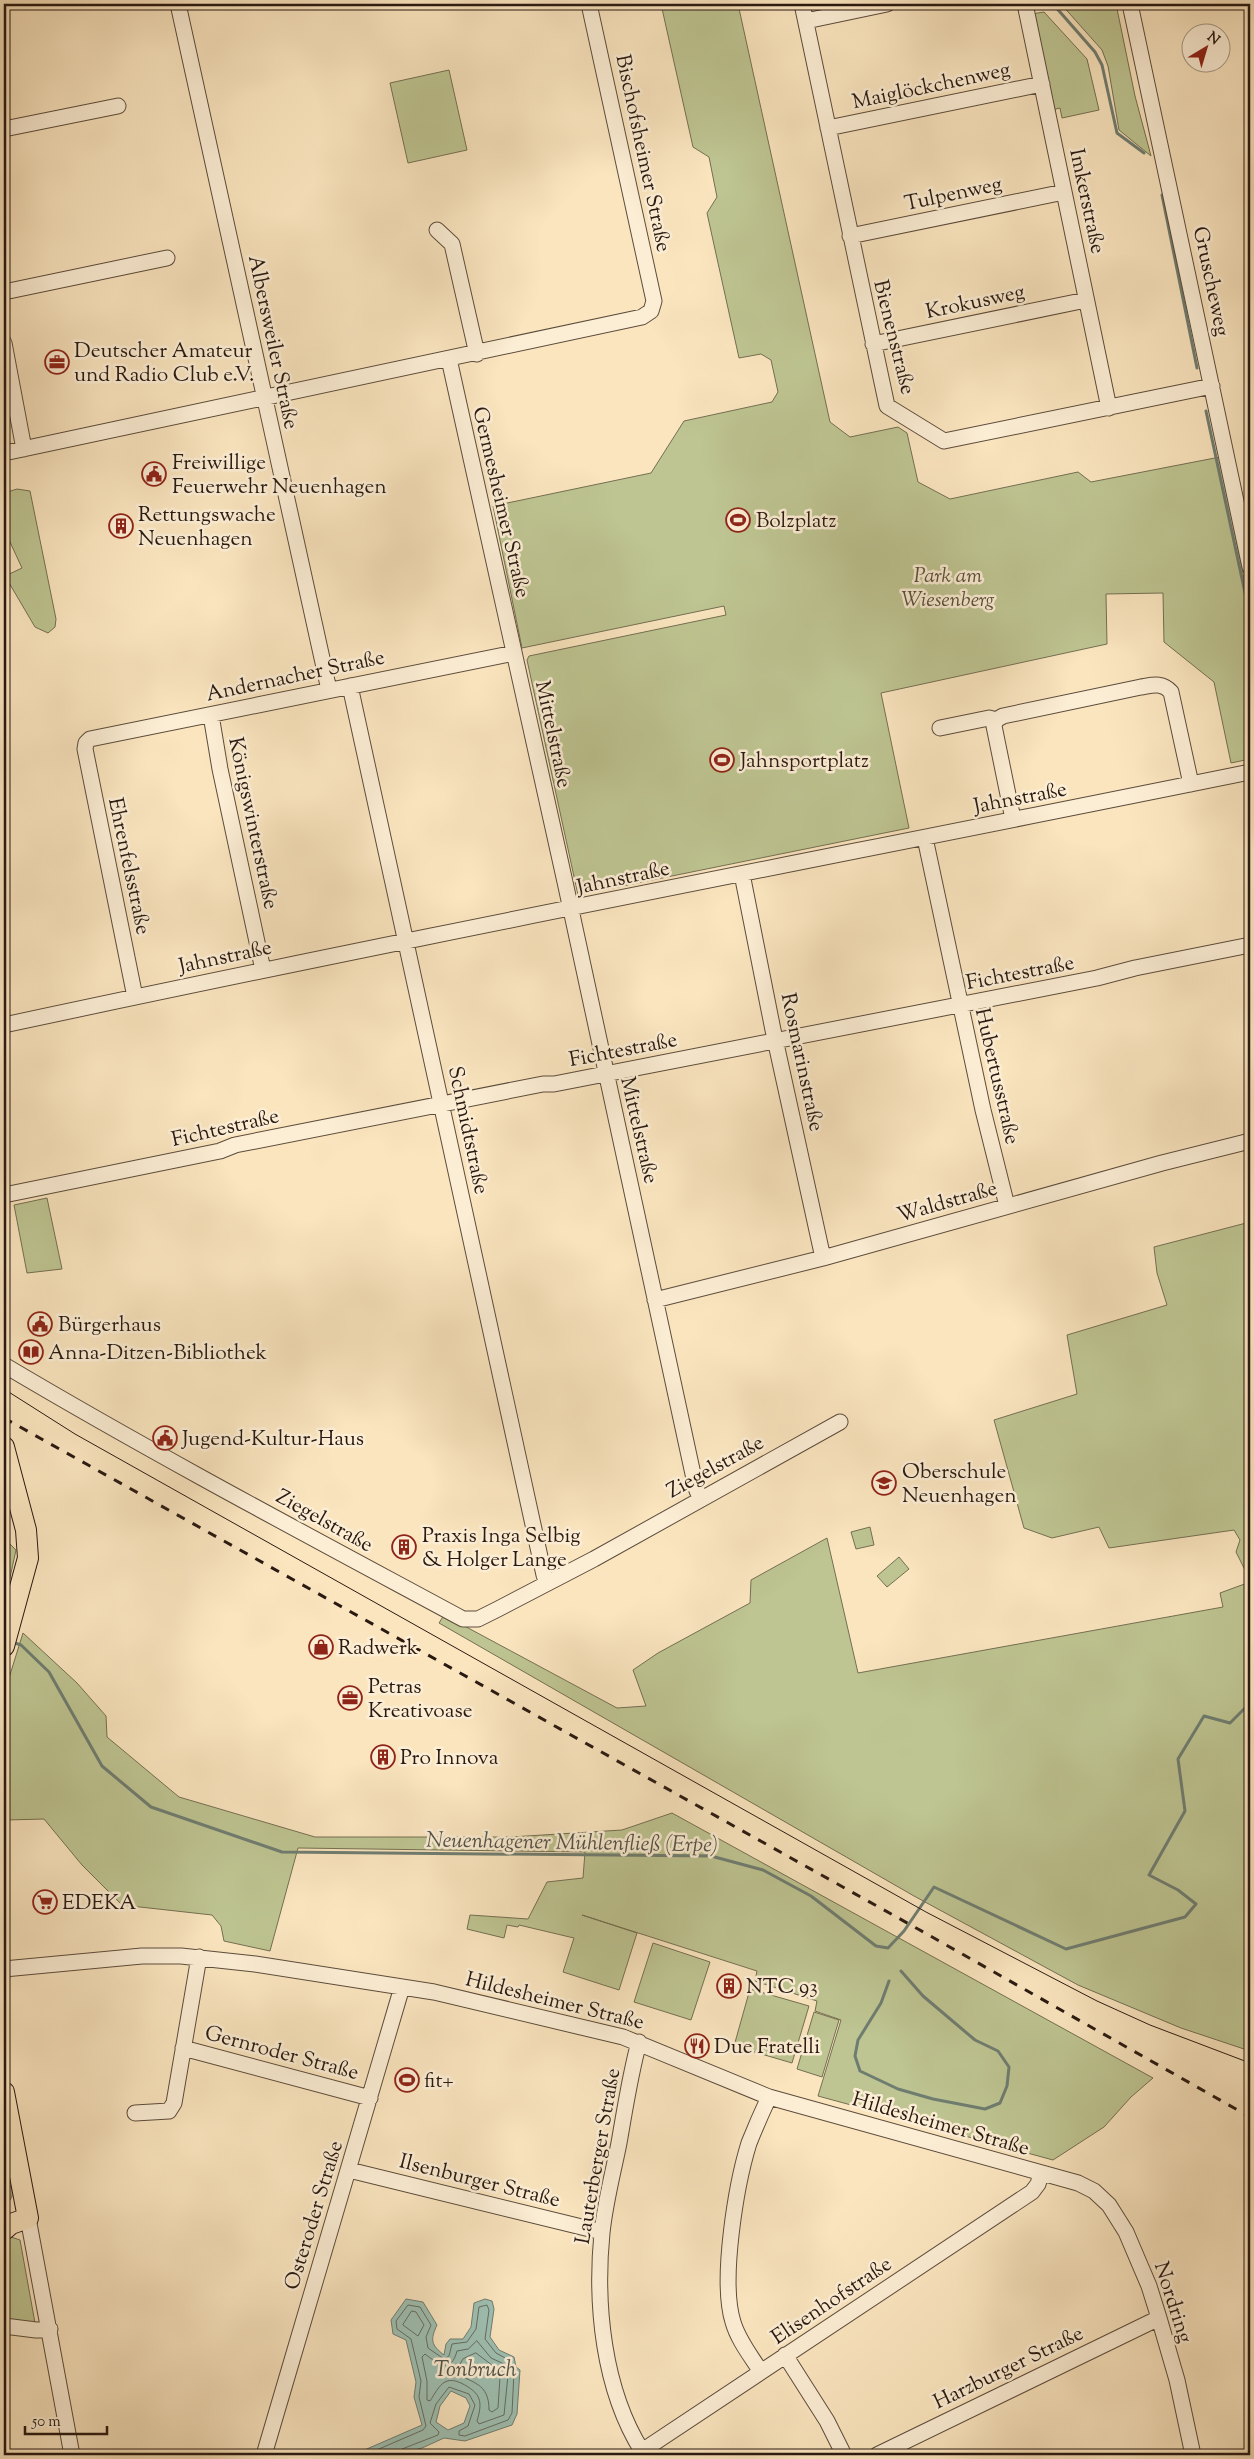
<svg xmlns="http://www.w3.org/2000/svg" width="1254" height="2459" font-family="'Sorts Mill Goudy',serif">
<style>
.green{fill:#bec592;stroke:#746f52}
.water{fill:#9ebfb1;stroke:#6f7d71;fill-rule:evenodd}
.lines{fill:none;stroke-linecap:round;stroke-linejoin:round}
.shore{stroke:#646c61;stroke-width:1}
.stream{stroke:#6f7d71;stroke-width:3}
.minor-casing{stroke:#5d4c3c;stroke-width:17}
.major-casing{stroke:#291911;stroke-width:22}
.minor{stroke:#fceed5;stroke-width:15}
.major{stroke:#fae5bf;stroke-width:20}
.tram{stroke:#291911;stroke-width:1}
.rail{stroke:#291911;stroke-width:3;stroke-dasharray:9 9;stroke-linecap:butt}
.labels{text-anchor:middle;stroke-width:5;stroke-linejoin:round;paint-order:stroke}
.street-label{font-size:21px;fill:#291911;stroke:#fceed5}
.poi-label{font-size:21px;fill:#291911;stroke:#fceed5;text-anchor:start}
.park-label{font-size:21px;font-style:italic;fill:#564d38;stroke:#fceed5}
.water-label{font-size:22px;font-style:italic;fill:#525349;stroke:#fceed5}
</style>
<rect width="100%" height="100%" fill="#fae5bf"/>
<filter id="stains"><feTurbulence type="fractalNoise" baseFrequency=".004" numOctaves="4"/><feColorMatrix values="0 0 0 0 .2 0 0 0 0 .09 0 0 0 0 .02 0 0 0 .5 -.17"/></filter>
<radialGradient id="worn" r=".72"><stop offset=".6" stop-color="#630" stop-opacity="0"/><stop offset="1" stop-color="#630" stop-opacity=".3"/></radialGradient>
<path class="green" d="M661,4h77l92,418 20,15 48,-10 9,6 11,49 32,17 128,-27 13,10 129,-25 30,152v150l-19,4 -17,-81 -50,-40 -1,-49 -57,1 1,50 -226,49 28,135 -331,67 -51,-235 2,-4 197,-41 -2,-9 -202,42 -29,-142 158,-33 33,-52 88,-19 6,-10 -7,-32 -10,-6 -22,4 -32,-145 10,-16 -8,-40 -16,-10z
M1061,4h55l19,92 16,60 -32,-26 -11,-64 -6,-16z
M1044,12l43,47 12,51 -37,8 -2,-10 -8,2 -20,-96z
M449,70l18,80 -59,13 -18,-80z
M17,489l13,2 26,128 -1,8 -7,6 -13,-6 -30,-51 17,-8 -18,-39v-36z
M47,1198l15,71 -35,4 -13,-68z
M1250,1222v348h-5l-9,-18 4,-12 -6,-10 -125,18 -10,-21 -47,11 -28,-10 -30,-108 83,-26 -10,-59 100,-30 -10,-32 -3,-26z
M870,1527l4,18 -18,4 -5,-17z
M4,1538l12,12 -12,55z
M827,1538l31,135 365,-66 -3,-14 30,-11v469l-69,-23 -103,-43 -164,-89 -475,-273 5,-8 173,93 29,-2 -13,-36 25,-17 92,-50 1,-23z
M899,1557l10,12 -22,18 -10,-11z
M23,1633l54,50 29,33 1,21 72,60 136,40h196l111,-7 50,-17 481,265 -22,19 -27,30 -51,33 -235,-64 23,-76 -26,-9 2,-10 -62,-20 2,-10 -175,-56 55,18 -18,57 -56,-18 11,-34 -55,-13 -1,2 -11,-2 -3,13 -37,-9 3,-14 58,4 19,-37 36,-4 2,-26 -287,-4 -28,103 -46,-10 -3,-15 -9,-11 -90,-10 -40,-40 -38,-46 -38,1 -2,-3v-123z
M653,1943l57,19 -19,58 -57,-18z
M750,1989l59,17 -17,57 -58,-17z
M814,2012l25,8 -17,57 -25,-8z
M4,2179c7,3 11,15 6,21h-6z
M11,2237l9,3 15,83 -31,-3v-81z"/>
<path class="water" d="M406,2299l17,3 14,23c-7,15 -6,20 7,30l2,-11 4,-5h13l8,-12 3,-24 11,-4 7,2 2,8 -4,28 9,13 15,7 2,10 4,3 -3,44 -5,11 -47,16 -21,-3 -22,10 -26,7h-43l69,-30 -8,-28 2,-15 -10,-42 -13,-6 -2,-14zM451,2391l15,7 4,8 -6,17 -16,7 -12,-8 4,-16z"/>
<g class="lines">
<path class="shore" d="M412,2311l4,1 8,13 -6,11 -15,-11z
M477,2341l14,17 13,6 4,11 -4,40 -25,9 -2,-3c6,-20 4,-28 -16,-38 -5,-2 -10,-4 -16,-1 -6,3 -11,13 -15,19l-3,-1v-19l-5,-24 3,-3c13,10 26,20 32,-3l11,-2z
M476,2353l21,16 3,8 -2,31 -6,4 -3,-2c0,-28 -17,-26 -34,-38l8,-13z
M365,2455l58,-25 3,-4 -7,-29 2,-16 -10,-42 -14,-10 -1,-8 12,-16 12,2 11,18 -5,12 2,11 16,11 5,-3 3,-12 15,-2 9,-13 3,-22 8,-2 2,5 -4,29 11,14 13,7 5,12 -2,41 -4,7 -43,16 -6,-1v-4l9,-5 7,-21 -6,-11 -20,-7 -13,17 -6,19 9,9 -1,3 -36,14 -3,6"/>
<path class="stream" d="M1053,4l42,48 7,13 15,68 27,20
M1162,195l35,173
M1206,411l44,205
M12,1642l9,3 28,27 53,94 49,41 131,45 429,4 52,14 48,26 65,50 12,2 16,-17 30,-44 132,62 119,-32 11,-13 -18,-14 -29,-15 36,-64 -7,-52 26,-43 26,7 16,-16 4,3
M889,1981l-8,22 -23,37 -3,16 5,15 38,18 35,10 52,10 15,-6 7,-17 2,-19 -11,-16 -23,-11 -52,-44 -22,-25"/>
<g class="minor-casing">
<path id="minor" d="M178,4l151,686
M802,4l85,402 57,35 268,-55
M1025,4l84,404
M1130,4l120,563
M806,21l81,-17
M828,128l214,-44
M4,129l114,-23
M437,230l15,14 25,110
M850,236l214,-44
M4,292l163,-34
M4,343l20,106
M873,344l213,-44
M449,359l116,523 131,606 4,10
M4,453l638,-136 9,-6 3,-10 -65,-297
M350,686l194,889 3,8
M211,715l9,54 43,201
M940,728l49,-10 7,2
M1013,819l-19,-93 2,-6 7,-4 138,-29c12,-2 21,-5 30,5l20,92
M925,838l58,272 24,96
M742,874l31,156 50,228
M135,997l-50,-248 1,-6 4,-4 424,-86
M4,1025c414,-89 831,-169 1246,-253
M4,1195l216,-44 15,-6 308,-61h11l543,-106 38,-10 115,-23
M655,1300l168,-42 339,-95 88,-22
M4,1365c150,89 305,171 459,254h15l20,-10 96,-50 246,-137
M4,1969l138,-13h39l74,8 179,28 189,45 146,60 309,86 16,8 15,14 17,27 23,54 10,32 18,62 16,75
M639,2042c-9,33 -14,67 -20,101 -6,30 -14,60 -17,90 -7,71 1,156 40,218
M183,2048l187,50
M135,2113l34,-2 5,-8 25,-146
M349,2170l253,62
M28,2218l44,237
M4,2326l32,4 14,-1
M785,2355l42,66 17,34
M761,2372c-10,-16 -23,-32 -28,-50 -13,-41 3,-137 16,-179 6,-15 13,-31 20,-46
M264,2455l138,-468
M636,2455l396,-263 6,-8 3,-10
M877,2455l282,-137"/>
</g>
<g class="major-casing">
<path id="major" d="M4,1447l22,83 2,28 -24,88
M4,2092l24,126 -17,6 -7,6"/>
</g>
<use href="#minor" class="minor"/>
<use href="#major" class="major"/>
<path class="tram" d="M4,1389l71,45 851,478 171,89 53,24 100,38"/>
<path class="rail" d="M4,1418l914,511 332,188"/>
</g>
<defs>
<g id="office-ring" transform="scale(1.25)"><circle r="9.5" fill="#fceed5" stroke="#8f2418" stroke-width="1.5"/><path d="M-6-3h4V-5.5h4V-3h4V5H-6ZM-1-4.5V-3h2v-1.5ZM-6 0V1H6V0Z" fill="#8f2418"/></g>
<g id="civic-ring" transform="scale(1.25)"><circle r="9.5" fill="#fceed5" stroke="#8f2418" stroke-width="1.5"/><path d="M-.6-6.5H3V-4.5H.6V-3L4-1V1h2V6H-6V1h2V-1L-.6-3ZM-1.2 2.5V6h2.4V2.5Z" fill="#8f2418"/></g>
<g id="stadium-ring" transform="scale(1.25)"><circle r="9.5" fill="#fceed5" stroke="#8f2418" stroke-width="1.5"/><path d="M0-5a6.5 5 0 1 0 0 10a6.5 5 0 1 0 0-10ZM-3.5-1.8h7v3.6h-7Z" fill="#8f2418"/></g>
<g id="building-ring" transform="scale(1.25)"><circle r="9.5" fill="#fceed5" stroke="#8f2418" stroke-width="1.5"/><path d="M-4-6H4V6H1V3H-1V6H-4ZM-2.5-4.3h1.7v1.8h-1.7ZM.8-4.3h1.7v1.8H.8ZM-2.5-1h1.7V.8h-1.7ZM.8-1h1.7V.8H.8Z" fill="#8f2418"/></g>
<g id="library-ring" transform="scale(1.25)"><circle r="9.5" fill="#fceed5" stroke="#8f2418" stroke-width="1.5"/><path d="M-6-4Q-3-5.5-.7-3.5V5Q-3 3-6 4ZM6-4Q3-5.5 .7-3.5V5Q3 3 6 4Z" fill="#8f2418"/></g>
<g id="school-ring" transform="scale(1.25)"><circle r="9.5" fill="#fceed5" stroke="#8f2418" stroke-width="1.5"/><path d="M0-5L7-2L0 1L-7-2ZM-4 1L0 2.5L4 1V4Q0 6-4 4Z" fill="#8f2418"/></g>
<g id="shop-ring" transform="scale(1.25)"><circle r="9.5" fill="#fceed5" stroke="#8f2418" stroke-width="1.5"/><path d="M-5-2.5h2.3a2.7 3.5 0 0 1 5.4 0H5L5.5 6h-11ZM-1.5-2.5h3a1.5 2.3 0 0 0-3 0Z" fill="#8f2418"/></g>
<g id="supermarket-ring" transform="scale(1.25)"><circle r="9.5" fill="#fceed5" stroke="#8f2418" stroke-width="1.5"/><path d="M-6-5.5h2.5l.6 2H6L4.5 2H-2.5L-4.4-4H-6ZM-1.5 3.2a1.3 1.3 0 1 0 .1 0ZM3 3.2a1.3 1.3 0 1 0 .1 0Z" fill="#8f2418"/></g>
<g id="restaurant-ring" transform="scale(1.25)"><circle r="9.5" fill="#fceed5" stroke="#8f2418" stroke-width="1.5"/><path d="M-5-6h1v4h1v-4h1v4h1v-4h1v5L-1.5 .5V6h-2V.5L-5-1ZM5-6V6H3V1.5H1.5Q1.5-4 5-6Z" fill="#8f2418"/></g>
</defs>
<g fill-rule="evenodd">
<use href="#office-ring" x="57" y="362"/>
<use href="#civic-ring" x="154" y="474"/>
<use href="#stadium-ring" x="738" y="520"/>
<use href="#building-ring" x="121" y="526"/>
<use href="#stadium-ring" x="722" y="760"/>
<use href="#civic-ring" x="40" y="1324"/>
<use href="#library-ring" x="31" y="1352"/>
<use href="#civic-ring" x="165" y="1438"/>
<use href="#school-ring" x="884" y="1483"/>
<use href="#building-ring" x="404" y="1547"/>
<use href="#shop-ring" x="321" y="1647"/>
<use href="#office-ring" x="350" y="1698"/>
<use href="#building-ring" x="383" y="1757"/>
<use href="#supermarket-ring" x="45" y="1902"/>
<use href="#building-ring" x="729" y="1986"/>
<use href="#restaurant-ring" x="697" y="2046"/>
<use href="#stadium-ring" x="407" y="2080"/>
</g>
<g class="labels">
<g class="street-label">
<text transform="translate(931 85) rotate(-12)" y="7">Maiglöckchenweg</text>
<text transform="translate(644 153) rotate(78)" y="7">Bischofsheimer Straße</text>
<text transform="translate(953 193) rotate(-12)" y="7">Tulpenweg</text>
<text transform="translate(1088 201) rotate(78)" y="7">Imkerstraße</text>
<text transform="translate(1212 281) rotate(78)" y="7">Gruscheweg</text>
<text transform="translate(975 301) rotate(-12)" y="7">Krokusweg</text>
<text transform="translate(895 337) rotate(76)" y="7">Bienenstraße</text>
<text transform="translate(274 342) rotate(78)" y="7">Albersweiler Straße</text>
<text transform="translate(502 502) rotate(77)" y="7">Germesheimer Straße</text>
<text transform="translate(295 675) rotate(-12)" y="7">Andernacher Straße</text>
<text transform="translate(554 734) rotate(78)" y="7">Mittelstraße</text>
<text transform="translate(1020 797) rotate(-11)" y="7">Jahnstraße</text>
<text transform="translate(254 823) rotate(78)" y="7">Königswinterstraße</text>
<text transform="translate(130 866) rotate(78)" y="7">Ehrenfelsstraße</text>
<text transform="translate(623 877) rotate(-12)" y="7">Jahnstraße</text>
<text transform="translate(225 956) rotate(-12)" y="7">Jahnstraße</text>
<text transform="translate(1020 972) rotate(-11)" y="7">Fichtestraße</text>
<text transform="translate(623 1049) rotate(-11)" y="7">Fichtestraße</text>
<text transform="translate(803 1062) rotate(78)" y="7">Rosmarinstraße</text>
<text transform="translate(998 1076) rotate(77)" y="7">Hubertusstraße</text>
<text transform="translate(225 1127) rotate(-13)" y="7">Fichtestraße</text>
<text transform="translate(469 1130) rotate(78)" y="7">Schmidtstraße</text>
<text transform="translate(640 1130) rotate(77)" y="7">Mittelstraße</text>
<text transform="translate(947 1201) rotate(-16)" y="7">Waldstraße</text>
<text transform="translate(715 1466) rotate(-29)" y="7">Ziegelstraße</text>
<text transform="translate(325 1520) rotate(29)" y="7">Ziegelstraße</text>
<text transform="translate(555 2000) rotate(14)" y="7">Hildesheimer Straße</text>
<text transform="translate(282 2052) rotate(15)" y="7">Gernroder Straße</text>
<text transform="translate(941 2123) rotate(16)" y="7">Hildesheimer Straße</text>
<text transform="translate(597 2156) rotate(-80)" y="7">Lauterberger Straße</text>
<text transform="translate(480 2180) rotate(14)" y="7">Ilsenburger Straße</text>
<text transform="translate(313 2215) rotate(-73)" y="7">Osteroder Straße</text>
<text transform="translate(831 2300) rotate(-34)" y="7">Elisenhofstraße</text>
<text transform="translate(1174 2302) rotate(72)" y="7">Nordring</text>
<text transform="translate(1008 2367) rotate(-26)" y="7">Harzburger Straße</text>
</g>
<g class="poi-label">
<text x="74" y="357">Deutscher Amateur<tspan x="74" dy="24">und Radio Club e.V.</tspan></text>
<text x="172" y="469">Freiwillige<tspan x="172" dy="24">Feuerwehr Neuenhagen</tspan></text>
<text x="138" y="521">Rettungswache<tspan x="138" dy="24">Neuenhagen</tspan></text>
<text x="756" y="527">Bolzplatz</text>
<text x="740" y="767">Jahnsportplatz</text>
<text x="58" y="1331">Bürgerhaus</text>
<text x="48" y="1359">Anna-Ditzen-Bibliothek</text>
<text x="182" y="1445">Jugend-Kultur-Haus</text>
<text x="902" y="1478">Oberschule<tspan x="902" dy="24">Neuenhagen</tspan></text>
<text x="422" y="1542">Praxis Inga Selbig<tspan x="422" dy="24">&amp; Holger Lange</tspan></text>
<text x="338" y="1654">Radwerk</text>
<text x="368" y="1693">Petras<tspan x="368" dy="24">Kreativoase</tspan></text>
<text x="400" y="1764">Pro Innova</text>
<text x="62" y="1909">EDEKA</text>
<text x="746" y="1993">NTC 93</text>
<text x="714" y="2053">Due Fratelli</text>
<text x="424" y="2087">fit+</text>
</g>
<g class="park-label">
<text x="948" y="582">Park am<tspan x="948" dy="24">Wiesenberg</tspan></text>
</g>
<g class="water-label">
<text transform="translate(572 1841) rotate(1)" y="8">Neuenhagener Mühlenfließ (Erpe)</text>
<text x="475" y="2376">Tonbruch</text>
</g>
</g>
<rect width="1254" height="2459" fill="none" stroke="#fae5bf" stroke-width="20"/>
<rect x="5" y="5" width="1244" height="2449" fill="none" stroke="#291911" stroke-width="2.5"/>
<rect x="10" y="10" width="1234" height="2439" fill="none" stroke="#291911"/>
<g transform="translate(1206 48) rotate(38)"><circle r="24" fill="#fceed5" stroke="#a89987"/>
<path d="M0-4L9 19L0 12L-9 19Z" fill="#8f2418"/>
<text y="-8" font-size="14" font-weight="bold" text-anchor="middle" fill="#291911">N</text>
</g>
<path d="M25 2426v8h82v-8" fill="none" stroke="#291911" stroke-width="2.5"/>
<text x="32" y="2426" font-size="15" fill="#291911" stroke="#fceed5" stroke-width="4" paint-order="stroke">50 m</text>
<rect width="100%" height="100%" filter="url(#stains)"/>
<rect width="100%" height="100%" fill="url(#worn)"/>
</svg>
